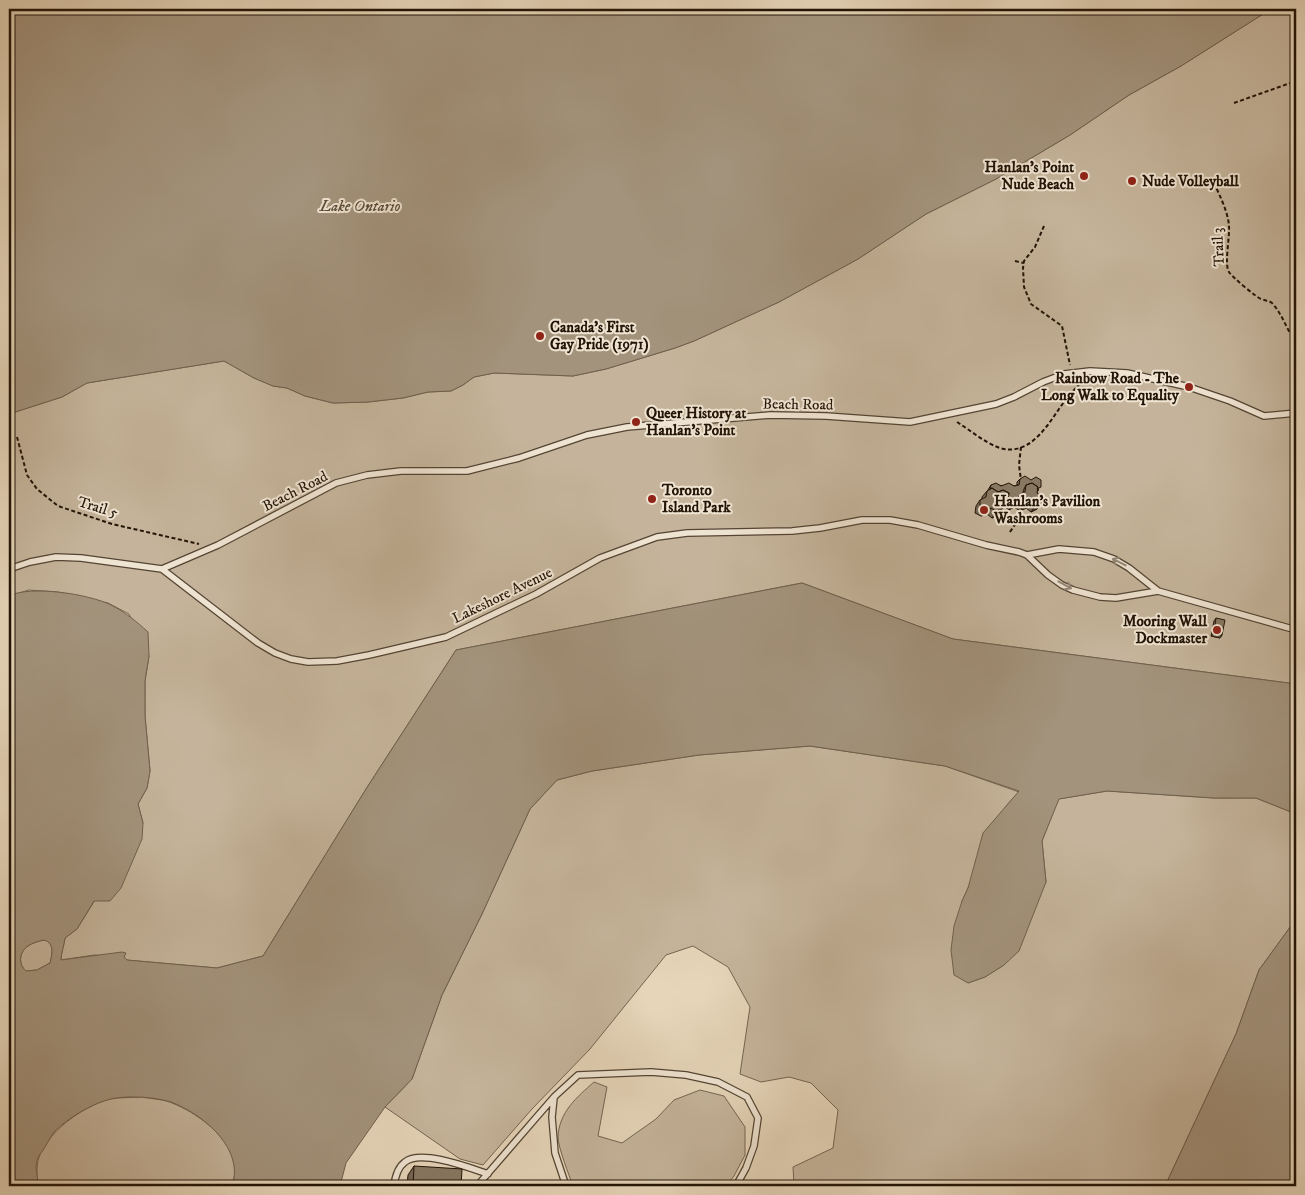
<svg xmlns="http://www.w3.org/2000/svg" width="1305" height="1195" font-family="'IM FELL DW Pica',serif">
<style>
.green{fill:#c5b49b;stroke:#746450}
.water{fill:#a3937c;stroke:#6f604d;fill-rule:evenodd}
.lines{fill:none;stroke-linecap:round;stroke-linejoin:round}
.service-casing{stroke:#534433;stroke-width:8}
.path{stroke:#221406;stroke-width:2;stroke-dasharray:4 2.5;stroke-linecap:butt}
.service{stroke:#efe4d2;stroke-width:5.5}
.wall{fill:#756755;stroke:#221406}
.shaded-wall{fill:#5f5445;stroke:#221406}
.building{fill:#887863;stroke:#221406}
.oneway{stroke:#938676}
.poi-dot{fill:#8f2418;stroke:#efe4d2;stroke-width:2}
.labels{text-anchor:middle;stroke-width:4;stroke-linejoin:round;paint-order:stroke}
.poi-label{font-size:15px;font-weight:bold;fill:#221406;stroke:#efe4d2;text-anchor:start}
.street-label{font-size:15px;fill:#221406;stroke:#efe4d2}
.water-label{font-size:16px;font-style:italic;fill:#564735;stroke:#efe4d2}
</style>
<rect width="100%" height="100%" fill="#e6d5b9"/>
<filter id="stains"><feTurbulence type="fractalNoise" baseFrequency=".004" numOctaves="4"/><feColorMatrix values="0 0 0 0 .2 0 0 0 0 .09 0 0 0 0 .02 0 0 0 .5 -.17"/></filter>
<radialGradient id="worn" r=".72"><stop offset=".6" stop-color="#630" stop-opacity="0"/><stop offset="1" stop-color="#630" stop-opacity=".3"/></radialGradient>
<path class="green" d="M1271,9h25v675l-343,-45 -151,-56 -346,67 -90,139 -103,167 -46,12 -91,-8 -2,-3 -30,-2 -33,5c0,-7 3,-14 4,-22l12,-9 66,-106 -5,-19 9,-16 3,-17 -5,-55v-35l4,-25 -20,-42 -21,-11 -50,-11 -29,-2 -20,6v-182l53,-17 25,-14 137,-22 30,17 19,8 14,2 18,8 28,7 35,-1 35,-4 25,-6 23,-1 12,-6 11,-8 20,-4 79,3 33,-7 69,-21 19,-7 85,-39 79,-43 68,-45 70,-35 74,-44 59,-40 52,-29z
M810,746l135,20 74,26 -13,14 -44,95 6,82 17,-6 19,-12 42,-83 -4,-41 16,-42 49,-8 107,7h42l40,16v105l-37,51 -23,64 -71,152h-176l-7,-3 -9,3h-179l-1,-19 40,-19 5,-38 -27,-27 -22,-6 -28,5 -21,-8 10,-67 -22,-40 -35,-21 -27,9 -76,94 -58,60 -49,56 -23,-6 -75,-52 27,-28 30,-84 40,-81 48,-105 27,-29 35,-9 107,-16z
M44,940c11,3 8,14 6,23l-13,7 -11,1c-8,-7 -7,-19 2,-25 4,-3 11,-5 16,-6z
M594,1082l13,5 -9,49 24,7 34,-24 18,-19 26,-10 24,6 21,31v28l-11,21 -8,10h-153c-4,-11 -15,-39 -15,-49 1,-25 19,-40 36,-55z
M142,1097c9,2 21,2 30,6 32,13 74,45 60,83h-192c-3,-4 -3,-9 -3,-15 -2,-32 45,-65 73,-72 10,-2 22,-1 32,-2z"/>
<path class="water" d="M9,9h1262l-90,57 -52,29 -59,40 -74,44 -70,35 -68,45 -79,43 -85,39 -19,7 -69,21 -33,7 -79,-3 -20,4 -11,8 -12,6 -23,1 -25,6 -35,4 -35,1 -28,-7 -18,-8 -14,-2 -19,-8 -30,-17 -137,22 -25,14 -53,17z
M802,583l151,56 343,45v130l-40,-16h-42l-107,-7 -48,8 -17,42 4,41 -27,69 -15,14 -19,12 -17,6 -14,-8 -3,-25 3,-24 8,-25 6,-13 15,-55 36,-42 -74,-25 -135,-20 -111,9 -107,16 -35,9 -27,29 -48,105 -40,81 -30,84 -27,28 -39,56 -6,23h-108c13,-37 -29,-72 -61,-84 -15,-5 -44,-7 -60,-3 -18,4 -43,19 -56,32 -4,5 -7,11 -10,16 -2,4 -7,9 -8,13 -2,6 0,21 3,26h-31v-590c21,-11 80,-2 102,9 14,7 25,16 37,27l1,24 -4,25v35l5,55 -3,17 -9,16 5,19 -1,16 -21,49 -11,13h-16l-17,28 -12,9c-1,8 -4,15 -4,22l61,-8 4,1 -2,4 3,3 90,8 46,-12 103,-167 90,-139zM44,940c11,3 8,15 6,23l-13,7 -11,1c-8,-7 -7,-19 2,-25 4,-3 11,-5 16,-6z
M1296,919v267h-131l71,-152 23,-64z"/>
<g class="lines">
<g class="service-casing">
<path id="service" d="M1027,555l32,-6 35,3 20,7 15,9 29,23 138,39
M9,569l21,-7 26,-5 25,1 81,11 96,74 17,10 16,6 17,3 29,-1 32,-6 77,-18 90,-43 64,-36 57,-21 30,-4 105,-2 28,-3 42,-8h28l28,5 68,20 33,7 8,3 21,20 14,10 11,5 27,7 16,1 42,-7
M162,569l56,-24 118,-62 31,-8 34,-4h66l52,-13 68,-23 40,-8 143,-12 56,1 84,6 86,-18 18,-7 29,-15 21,-8 26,-3 37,2 62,14 41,14 34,15 32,-3
M554,1098l-2,19 3,36 11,33
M394,1186c1,-8 4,-19 11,-24 16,-13 65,6 83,12
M477,1186l77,-89 24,-22 73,-3 35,3 32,7 29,15 11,21 -4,28 -8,22 -10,18"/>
</g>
<path class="path" d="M1234,103l62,-22
M1214,183c6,13 14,29 15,43 1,11 -5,38 0,46 3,5 27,25 32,27 5,2 7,1 11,4 11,12 14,26 24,39
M1044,226l-9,21 -11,14 -1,7 1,19 7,17 31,22 8,39
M1015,261l9,2
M957,422c13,8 28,21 43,26 32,9 49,-26 64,-46 6,-8 12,-14 18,-21
M17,437l10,38 10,14 21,17 54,18 87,20
M1021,447l-2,18 2,15
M1010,532l8,-12 2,-11"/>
<use href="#service" class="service"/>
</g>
<path class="wall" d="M1020,479l19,11 -2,1v18l-6,3 -5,-4 -6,3 -6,-4 -5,3 -5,-4 -2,1v2l-4,6 -6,3 -5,-4 -6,2 -6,-3 1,-7 4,-6 2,-1v-2l5,-6 1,-1 3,-5 23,1 3,-1v-3z
M1216,618l6,17 -2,3 -9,-2 3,-15z
M414,1166l47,20h-54l1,-11z"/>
<path class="shaded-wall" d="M1008,500l-4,6 -6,3 4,-6z
M1030,502l-4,6 -6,3 4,-6z
M1041,503l-4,6 -6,3 4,-6z
M1017,504l-3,3 -5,3 2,-4z
M991,508l-4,6 -6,2 4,-6z
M1002,509l-4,6 -6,3 4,-7z
M1214,633l8,2 -2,3 -9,-2z"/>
<path class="building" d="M1025,476l6,4 5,-3 5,3v7l-4,2 1,-2 -6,-4 -6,2 -2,4 -1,4 -3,1 -2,4 -1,6 -6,2 -5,-3 2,-3 1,-7 -6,-3 -5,2 -6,-4 -2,1 1,-4 5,-2 5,3 8,-3 5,3 5,-1 1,-6z
M1032,483l6,4 -1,6 5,3 -1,7 -6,3 -5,-4 -6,3 -5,-5 1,-6 5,-2 1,-7z
M992,488l6,4 5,-2 6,3 -1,7 -6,3v6l-6,2 -5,-3 -6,2 -5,-4v-6l6,-3 1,-6z
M1216,618l9,2 -3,15 -8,-2z
M414,1166l48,3 -1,17h-48z"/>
<defs><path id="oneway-shaft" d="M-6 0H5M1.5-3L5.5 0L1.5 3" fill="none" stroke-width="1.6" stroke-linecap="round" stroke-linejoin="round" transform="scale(1.25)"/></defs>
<g class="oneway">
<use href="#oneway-shaft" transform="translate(1119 562) rotate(-153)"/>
<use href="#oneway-shaft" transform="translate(1065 585) rotate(29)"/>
</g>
<g class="poi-dot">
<circle cx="1084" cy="176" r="5"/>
<circle cx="1132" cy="181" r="5"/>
<circle cx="540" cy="336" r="5"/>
<circle cx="1189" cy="387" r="5"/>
<circle cx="636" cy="422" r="5"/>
<circle cx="652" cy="499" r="5"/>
<circle cx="984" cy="510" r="5"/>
<circle cx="1217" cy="630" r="5"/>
</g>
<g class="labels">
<g class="poi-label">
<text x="1074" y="172" text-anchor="end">Hanlan's Point<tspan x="1074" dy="17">Nude Beach</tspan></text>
<text x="1142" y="186">Nude Volleyball</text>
<text x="550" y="332">Canada's First<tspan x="550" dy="17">Gay Pride (1971)</tspan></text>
<text x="1179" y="383" text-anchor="end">Rainbow Road - The<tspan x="1179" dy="17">Long Walk to Equality</tspan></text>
<text x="646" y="418">Queer History at<tspan x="646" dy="17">Hanlan's Point</tspan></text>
<text x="662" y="495">Toronto<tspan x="662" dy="17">Island Park</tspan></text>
<text x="994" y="506">Hanlan's Pavilion<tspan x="994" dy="17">Washrooms</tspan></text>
<text x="1207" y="626" text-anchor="end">Mooring Wall<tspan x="1207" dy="17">Dockmaster</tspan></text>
</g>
<g class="street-label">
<text transform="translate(1218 247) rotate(-93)" y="5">Trail 3</text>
<text transform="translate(798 404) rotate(1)" y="5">Beach Road</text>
<text transform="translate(295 491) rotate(-27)" y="5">Beach Road</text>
<text transform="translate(98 507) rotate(17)" y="5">Trail 5</text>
<text transform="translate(502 595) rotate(-26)" y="5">Lakeshore Avenue</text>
</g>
<g class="water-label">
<text x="360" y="211">Lake Ontario</text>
</g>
</g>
<rect width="1305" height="1195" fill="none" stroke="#e6d5b9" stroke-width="30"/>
<rect x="10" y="10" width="1285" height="1175" fill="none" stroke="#221406" stroke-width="2.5"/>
<rect x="15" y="15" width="1275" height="1165" fill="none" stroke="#221406"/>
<rect width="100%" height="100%" filter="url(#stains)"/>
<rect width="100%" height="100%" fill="url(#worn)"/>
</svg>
